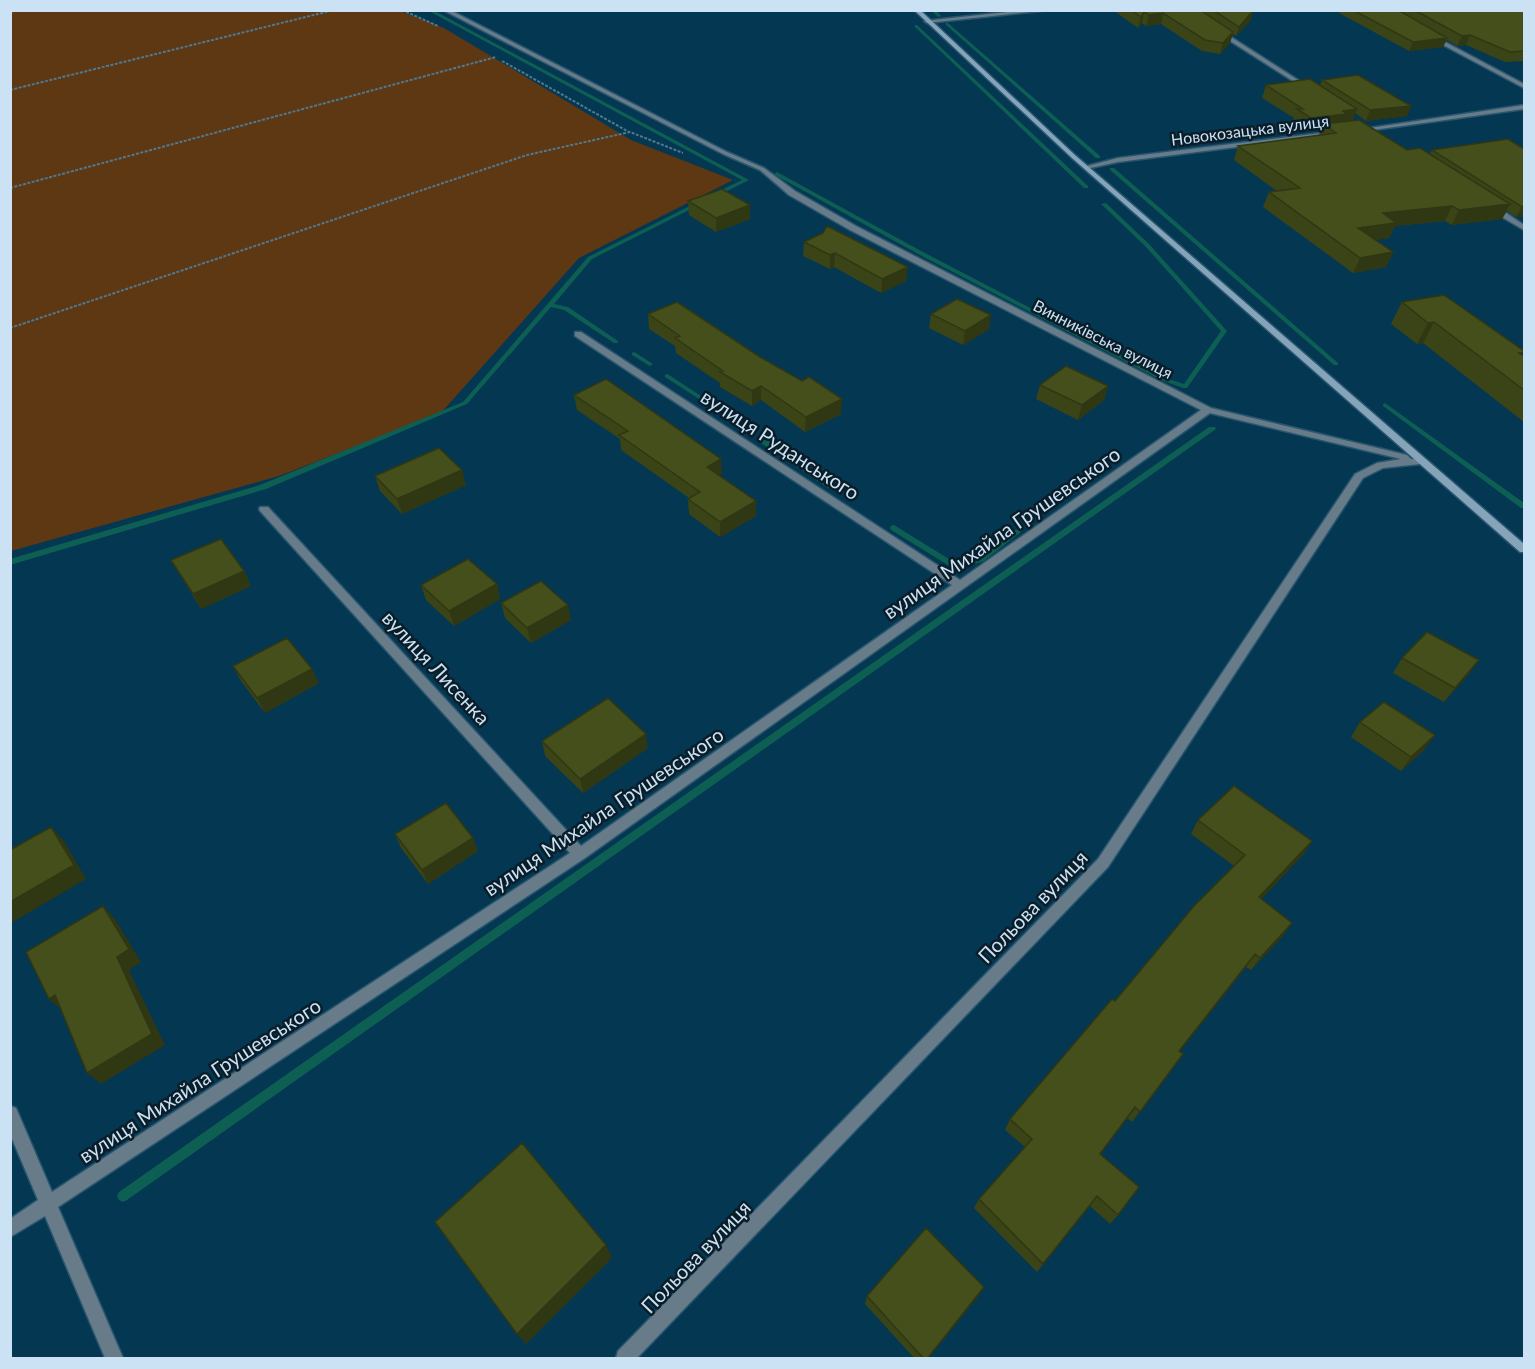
<svg xmlns="http://www.w3.org/2000/svg" width="1535" height="1369" font-family="Lato,sans-serif">
<style>
.green{fill:#5e3713}
.lines{fill:none;stroke-linecap:round;stroke-linejoin:round}
.stream{fill:#0d5f53;fill-rule:evenodd}
.minor-casing{stroke:#28566f;stroke-width:3}
.secondary-casing{stroke:#28566f;stroke-width:3}
.path{stroke:#507990;stroke-width:2;stroke-dasharray:3 1.5;stroke-linecap:butt}
.minor{fill:#687b89;fill-rule:evenodd}
.secondary{fill:#85a4ba;fill-rule:evenodd}
.wall{fill:#3a4417}
.shaded-wall{fill:#303713}
.building{fill:#444f1b;stroke:#303713;stroke-width:1.5}
.labels{text-anchor:middle;stroke-width:5;stroke-linejoin:round;paint-order:stroke}
.far-street-label{font-size:16px;fill:#cae2f3;stroke:#0a1d29}
.street-label{font-size:20px;fill:#cae2f3;stroke:#0a1d29}
</style>
<rect width="100%" height="100%" fill="#043752"/>
<path class="green" d="M11,11h389l44,17 187,112 102,40 -154,78 -139,156 -161,62 -268,75z"/>
<g class="lines">
<path class="stream" d="M427,10h6l316,170 -34,17h-4v-2l31,-15z
M931,10h5l5,6 -3,1z
M946,23h2l152,133v2h-4l-150,-133z
M915,25h2l171,161v2h-4l-169,-161z
M1110,168h4l224,195v2h-4l-224,-195z
M777,172l146,80 242,126 19,6 37,-53 -76,-85 -44,-42 5,-1 43,41 78,87 -40,57h-4l-22,-8 -243,-126 -143,-79 -1,-1z
M696,203l5,1 -109,55 -38,45 14,3 50,34v2h-4l-50,-33 -13,-3 -84,97 -201,85 -256,76v-6l250,-74 203,-83 125,-145z
M634,352l2,1 17,11 -3,2 -2,-1 -16,-10v-2z
M667,374l2,1 35,23 -1,1h-4l-34,-22v-2z
M1385,403l139,100v5h-3l-138,-102v-2z
M713,404l36,23v4h-6l-32,-24 -1,-1z
M1209,427h6l1,2 -1089,771 -4,2 -4,-2 -2,-4 2,-4z
M758,437h6l71,49 -1,2h-6l-70,-47z
M894,525l63,39 21,-7 36,-27h6l1,2 -37,29 -28,9 -65,-40 -1,-2 1,-2z"/>
<g class="minor-casing">
<path id="minor" d="M443,10h7l277,142 37,16 31,23 61,35 355,182 196,47 4,4 9,-1 5,3 -5,3 -37,4 -20,10 -255,389 -471,491h-21l2,-7 480,-492 257,-385 22,-11 24,-4 -191,-46 -625,445 -527,349 65,151h-18l-60,-142 -35,21v-18l28,-19 -28,-66v-28l6,2 36,84 518,-339 -310,-342 -1,-2 1,-2h8l313,339 371,-261 -377,-249v-4h6l379,248 241,-170 -351,-180 -61,-35 -29,-25 -37,-16z
M1024,10h25l-122,13 -3,-2z
M1216,30h4l92,59 -5,1 -91,-58z
M1428,35h4l92,49v4l-96,-51z
M1524,105v4l-165,23 -3,-2z
M1321,133l2,1v2l-205,26 -32,7 -3,-2 35,-9z
M1490,206h6l28,19v5l-34,-20z"/>
</g>
<g class="secondary-casing">
<path id="secondary" d="M914,10h6l156,146 448,388v8h-4l-448,-394z"/>
</g>
<path class="path" d="M402,10l36,16
M10,12l9,-2
M502,61l127,71
M10,90l324,-80
M10,188l486,-131
M10,328l517,-173 103,-23 53,21"/>
<use href="#minor" class="minor"/>
<use href="#secondary" class="secondary"/>
</g>
<path class="wall" d="M1113,10h140l-2,10 -15,16 -3,-2 -3,9 -10,11 -18,-3 -41,-27 -15,2 -4,-3 -4,5z
M1340,10h184v51l-19,1 -39,-17 -9,1 -10,-6 -4,7 -34,4 -70,-38z
M1322,80l85,36 -41,5 -11,-8 -3,8 55,29 23,4 2,-4 76,-11 16,77 -8,1 -9,-6 -5,8 -50,6 -7,-4 -50,5 -6,12 -14,2 18,12 -7,15 -33,6 -90,-66 6,-15 8,-1 -43,-31 4,-14 81,-11 2,-6 -15,2 -13,-9 1,-4 -32,-20 4,-13 54,1z
M688,201l62,4v14l-34,13 -27,-17z
M804,242l102,39 -25,12 -47,-26 -4,2 -27,-13z
M1402,302l122,54v66l-101,-79 -6,1 -26,-20z
M648,314l112,43 81,57 -36,18 -44,-32 -9,6 -32,-19v-4l-44,-30 -1,-7 -26,-17z
M931,314l58,15 -26,16 -34,-17z
M1040,385l68,1 -4,14 -26,20 -42,-21z
M574,395l148,79 -3,1 37,26v15l-36,21 -31,-23 -1,-15 1,-1 -68,-48 -1,-11 -43,-29z
M462,470l4,15 -64,29 -22,-23 -5,-15z
M171,560l73,11 7,15 -50,23z
M497,584l3,15 -46,27 -28,-26 -5,-15z
M501,603l70,17 -40,23 -26,-25z
M1402,658l66,17 -24,27 -51,-29z
M233,666l86,17 -54,30 -24,-32z
M1360,722l64,28 -23,21 -50,-34z
M542,741l106,7 -65,45 -38,-37z
M1198,820l114,21 -9,14 -42,44 22,37 -32,34 -5,-3 -66,84 3,3 -51,68 -5,-4 -27,36 18,61 -8,9 -20,-18 -53,66 -63,-64 5,-9 46,-52 -20,-17 5,-11 224,-253 -43,-32z
M395,834l78,4 5,13 -50,33 -27,-36z
M979,1295l-51,64h-13l-50,-55 2,-8z"/>
<path class="shaded-wall" d="M1253,11l-2,9 -15,16 3,-9z
M1144,12l-2,11 -4,5 3,-11z
M1163,13l-2,11 -15,2 3,-11z
M1233,32l-3,11 -10,11 3,-11z
M1470,35l-4,10 -9,1 5,-10z
M1447,38l-4,9 -34,4 4,-9z
M1411,106l-4,10 -41,5 4,-11z
M1357,109l-5,13 -29,2 -2,5 -15,2 5,-13 32,-7z
M1510,204l-8,15 -50,6 7,-15z
M750,205v14l-34,13v-14z
M1452,206l-7,15 -50,5 -6,12 -37,5 6,-15 25,-15z
M1524,206v10l-8,1 6,-10z
M1393,252l-7,15 -33,6 7,-15z
M835,253l-1,14 -4,2v-14z
M908,267l-2,14 -25,12 1,-14z
M991,315l-2,14 -26,16 2,-14z
M1434,322l-11,21 -6,1 11,-21z
M761,386v14l-9,6v-15z
M1108,386l-4,14 -26,20 4,-15z
M842,399l-1,15 -36,18 1,-15z
M721,459l1,15 -15,8v-15z
M462,470l4,15 -64,29 -5,-15z
M756,501v15l-36,21v-15z
M244,571l7,15 -50,23 -8,-15z
M497,584l3,15 -46,27 -5,-15z
M568,605l3,15 -40,23 -4,-15z
M1479,660l-11,15 -24,27 11,-14z
M312,669l7,14 -54,30 -8,-15z
M646,734l2,14 -65,45 -3,-14z
M1435,735l-11,15 -23,21 10,-14z
M51,827l13,14 22,38 -75,44 -1,-1v-20z
M473,838l5,13 -50,33 -6,-14z
M1312,841l-9,14 -53,56 9,-14z
M103,906l12,13 26,43 -12,8 36,75 -64,39 -14,-11 30,-116z
M1292,923l-9,13 -32,34 9,-12z
M1255,954l-9,13 -75,96 8,-12z
M55,995l8,16 -14,-12z
M606,1245l6,13 -86,86 -9,-10z
M984,1287l-5,8 -51,64h-1z"/>
<path class="building" d="M1131,10h69l33,22 -10,11 -18,-3 -42,-27 -14,2 -5,-3 -3,5z
M1213,10h40v1l-14,16z
M1353,10h45l49,28 -34,4z
M1414,10h110v41l-14,1 -40,-17 -8,1z
M1358,75l53,31 -41,4 -48,-30z
M1310,79l47,30 -14,2 4,3 -36,4 -14,-9h6l-37,-24z
M1359,120l48,30 13,-2 90,56 -51,6 -7,-4 -69,7 13,10 -38,5 35,24 -33,6 -91,-66 31,-4 -62,-42 98,-13 -13,-9z
M1508,139l16,10v57l-2,1 -90,-57z
M722,189l28,16 -34,13 -28,-17z
M827,226l81,41 -26,12 -47,-26 -5,2 -26,-13 19,-9z
M1444,295l80,56v1l-5,1 5,3v34l-90,-68 -6,1 -26,-21z
M957,299l34,16 -26,16 -34,-17z
M677,302l83,55 42,24 7,-4 33,22 -36,18 -45,-31 -9,5 -32,-19 3,-1 -48,-33 5,-2 -32,-22z
M1066,366l42,20 -26,19 -42,-20z
M606,379l115,80 -14,8 49,34 -36,21 -32,-23 12,-7 -81,-57 9,-4 -54,-36z
M439,448l23,22 -65,29 -22,-23z
M221,539l23,32 -51,23 -22,-34z
M468,559l29,25 -48,27 -28,-26z
M541,581l27,24 -41,23 -26,-25z
M1427,632l52,28 -24,28 -53,-30z
M287,638l25,31 -55,29 -24,-32z
M608,698l38,36 -66,45 -38,-38z
M1384,702l51,33 -24,22 -51,-35z
M1234,786l78,55 -53,56 33,26 -32,35 -5,-4 -76,97 4,3 -43,58 -5,-5 -35,47 39,33 -21,28 -21,-19 -54,68 -64,-65 53,-60 -22,-20 102,-120 3,2 79,-95 51,-51 -47,-35z
M446,803l27,35 -51,32 -27,-36z
M51,827l23,38 -64,37v-52z
M103,906l26,43 -12,8 35,77 -65,39 -32,-78 -6,4 -23,-47z
M522,1143l84,102 -89,89 -82,-112z
M926,1228l58,59 -57,72h-3l-57,-63z"/>
<g class="labels">
<g class="far-street-label">
<text transform="translate(1250 130) rotate(-7)" y="6">Новокозацька вулиця</text>
<text transform="translate(1103 339) rotate(27)" y="6">Винниківська вулиця</text>
</g>
<g class="street-label">
<text transform="translate(780 445) rotate(33)" y="7">вулиця Руданського</text>
<text transform="translate(1002 533) rotate(-35)" y="7">вулиця Михайла Грушевського</text>
<text transform="translate(436 668) rotate(47)" y="7">вулиця Лисенка</text>
<text transform="translate(604 812) rotate(-34)" y="7">вулиця Михайла Грушевського</text>
<text transform="translate(1033 907) rotate(-46)" y="7">Польова вулиця</text>
<text transform="translate(200 1081) rotate(-33)" y="7">вулиця Михайла Грушевського</text>
<text transform="translate(696 1257) rotate(-46)" y="7">Польова вулиця</text>
</g>
</g>
<rect width="1535" height="1369" fill="none" stroke="#cae2f3" stroke-width="24"/>
</svg>
